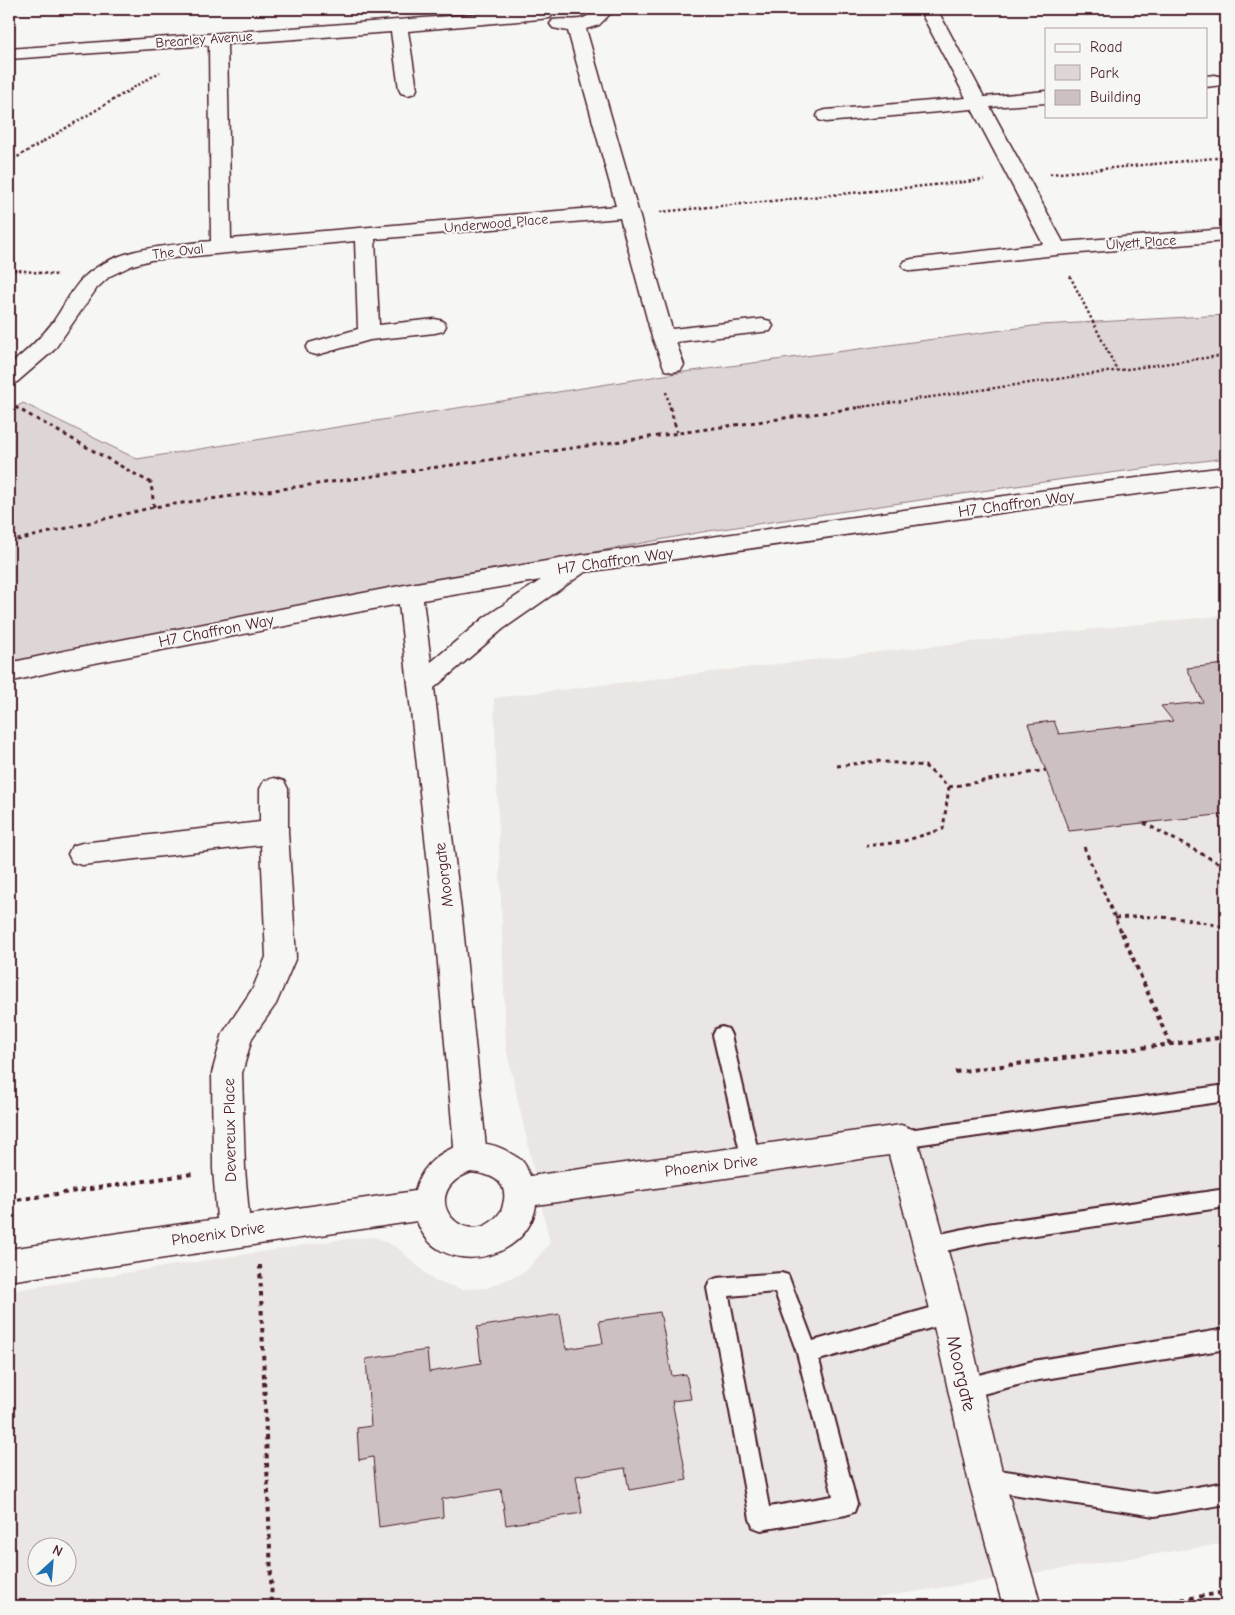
<svg xmlns="http://www.w3.org/2000/svg" width="1235" height="1615" font-family="'Comic Neue',sans-serif">
<style>
.built{fill:#e9e6e3;fill-rule:evenodd}
.green{fill:#ddd6d5;stroke:#947a80}
.building{fill:#ccc1c0;stroke:#4a1f2b}
.lines{fill:none;stroke-linecap:round;stroke-linejoin:round}
.service-casing{stroke:#4a1f2b;stroke-width:4}
.minor-casing{stroke:#4a1f2b;stroke-width:3}
.tertiary-casing{stroke:#4a1f2b;stroke-width:3}
.path-far2{stroke:#4a1f2b;stroke-width:2.5;stroke-dasharray:2.5 2.5;stroke-linecap:butt}
.path-far1{stroke:#4a1f2b;stroke-width:3;stroke-dasharray:4 4;stroke-linecap:butt}
.path{stroke:#4a1f2b;stroke-width:4;stroke-dasharray:4.5 4.5;stroke-linecap:butt}
.service{fill:#f6f6f2;fill-rule:evenodd}
.minor{fill:#f6f6f2;fill-rule:evenodd}
.tertiary{fill:#f6f6f2;fill-rule:evenodd}
.labels{text-anchor:middle;stroke-width:4;stroke-linejoin:round;paint-order:stroke}
.far-street-label{font-size:14px;fill:#4a1f2b;stroke:#f6f6f2}
.street-label{font-size:16px;fill:#4a1f2b;stroke:#f6f6f2}
.near-street-label{font-size:19px;fill:#4a1f2b;stroke:#f6f6f2}
</style>
<rect width="100%" height="100%" fill="#f6f6f2"/>
<filter id="ink" filterUnits="userSpaceOnUse"><feTurbulence type="fractalNoise" baseFrequency=".02" numOctaves="2"/><feDisplacementMap in="SourceGraphic" scale="10" xChannelSelector="R" yChannelSelector="G"/><feConvolveMatrix kernelMatrix="1 2 1 2 8 2 1 2 1" color-interpolation-filters="sRGB"/></filter>
<g filter="url(#ink)">
<path class="built" d="M1226,615v928l-402,63h-815v-315l329,-51 37,-3 23,11 36,33 28,8 25,-1 38,-16 25,-29 -44,-196 -12,-349 411,-49zM38,1548h30v30h-30z"/>
<path class="green" d="M1226,315v143l-155,20 -369,54 -533,99 -160,32v-252l14,-8 114,56 540,-86 364,-48z"/>
<path class="building" d="M1226,664v150l-157,17 -41,-107 26,-3 5,13 114,-13 -12,-15 42,-4 -16,-34z
M660,1312l12,64 14,-2 5,25 -19,2 15,79 -58,10 -4,-22 -49,8 6,37 -76,12 -5,-36 -59,10 1,18 -64,10 -6,-70 -14,3 -2,-32 14,-2 -5,-67 61,-9 2,22 52,-9 -4,-36 83,-13 6,35 37,-6 -4,-22z"/>
<g class="lines">
<g class="service-casing">
<path id="service" d="M722,1027l6,2 3,6 29,125 -2,6 -7,3 -7,-3 -2,-6 -29,-125 3,-6z
M1226,1085v16l-325,46 -7,-2 -2,-6 2,-6 7,-2z
M1226,1189v18l-239,35 -56,12 -7,-2 -3,-7 3,-7 7,-2 56,-12z
M781,1273l7,2 25,66 135,-38 7,3 3,7 -3,7 -7,3 -129,37 38,144 -3,8 -8,3 -85,15 -8,-3 -3,-8 -43,-231 3,-7 7,-3zM775,1292l22,61 36,143 -64,11 -40,-211z
M1226,1329v20l-193,32 -66,17 -7,-3 -3,-7 3,-7 7,-3 66,-17z
M986,1468l169,26 71,-12v22l-71,12 -169,-26 -8,-3 -3,-8 3,-8z"/>
</g>
<g class="minor-casing">
<path id="minor" d="M544,9l6,1 3,4 -3,4 -142,13 9,58 -2,4 -7,2 -7,-2 -2,-4 -8,-57 -164,12 4,195 385,-33 -48,-175 -15,-3 -3,-4 3,-4c14,-3 26,4 39,-7l-1,-4h18l1,5 -11,11 -13,4 86,300 90,-10 8,2 3,5 -3,5 -94,11 8,23 -3,5 -8,2 -8,-2 -13,-33 -32,-119 -245,21 4,86 56,-6 8,2 3,5 -3,5 -8,2 -65,7 -53,15 -8,-2 -3,-5 3,-5 49,-14 -3,-88 -204,19 -18,5 -23,11 -13,12 -43,62 -37,32 -8,2v-18c16,-14 31,-27 44,-44 10,-14 18,-32 30,-44 34,-32 84,-32 128,-37l-2,-196 -200,14v-10z
M919,9h18l47,88 62,-6v12l-56,4 73,135 163,-13v12l-170,14 -144,16 -7,-2 -3,-4 3,-4 7,-2 131,-15 -71,-135 -146,13 -7,-2 -2,-4 2,-4 7,-2 140,-12z
M1215,75l7,2 2,4 -2,4 -16,2v-11z
M274,778l10,3 4,8v43l8,125 -20,47 -24,34 -10,35 3,96 4,46 166,-24c9,-41 60,-61 95,-38 4,3 10,5 13,9 3,3 5,10 7,14l371,-51 11,4 5,10 48,174 39,166 37,127h-38l-35,-127 -37,-166 -42,-158 -353,50c-8,59 -100,74 -119,16l-408,60v-32l208,-30 -4,-50 -1,-96 11,-40 30,-45 13,-31 -5,-112 -179,20 -10,-3 -4,-8 4,-8 10,-3 178,-21v-33l4,-8zM471,1172c17,2 36,7 33,28 -1,3 -1,7 -3,11 -32,47 -90,-17 -30,-39z"/>
</g>
<g class="tertiary-casing">
<path id="tertiary" d="M1226,467v16l-129,16 -512,73 -82,57 -69,59 28,230 25,239 -5,10 -11,5 -11,-5 -5,-10 -21,-239 -35,-314 -335,65 -55,13v-19l55,-12 346,-67 172,-29 515,-72zM541,580l-56,37 -54,45 -8,-62z"/>
</g>
<path class="path-far2" d="M9,162l151,-90
M1050,174l176,-17
M660,212l324,-32
M9,269l48,6
M1070,276l47,94
M666,392l4,16
M14,406l3,2
M854,408l372,-53"/>
<path class="path-far1" d="M15,407l136,76 3,24
M670,407l7,25
M9,542l145,-35 709,-100
M837,766l39,-5 49,5 24,21 -6,42 -42,13 -35,4
M949,787l97,-17
M1144,823l82,44
M1084,847l38,87
M1115,918c38,-3 74,-1 111,10"/>
<path class="path" d="M1122,933l48,111
M955,1072l271,-35
M9,1201l183,-27
M260,1265l12,341
M1146,1606l80,-14"/>
<use href="#service" class="service"/>
<use href="#minor" class="minor"/>
<use href="#tertiary" class="tertiary"/>
</g>
</g>
<g class="labels">
<g class="far-street-label">
<text transform="translate(204 39) rotate(-4)" y="5">Brearley Avenue</text>
<text transform="translate(496 223) rotate(-5)" y="5">Underwood Place</text>
<text transform="translate(1141 242) rotate(-4)" y="5">Ulyett Place</text>
<text transform="translate(178 251) rotate(-7)" y="5">The Oval</text>
</g>
<g class="street-label">
<text transform="translate(1016 503) rotate(-8)" y="6">H7 Chaffron Way</text>
<text transform="translate(615 560) rotate(-8)" y="6">H7 Chaffron Way</text>
<text transform="translate(216 630) rotate(-11)" y="6">H7 Chaffron Way</text>
<text transform="translate(443 875) rotate(-97)" y="6">Moorgate</text>
<text transform="translate(229 1130) rotate(-91)" y="6">Devereux Place</text>
<text transform="translate(711 1165) rotate(-7)" y="6">Phoenix Drive</text>
<text transform="translate(218 1233) rotate(-8)" y="6">Phoenix Drive</text>
</g>
<g class="near-street-label">
<text transform="translate(962 1373) rotate(77)" y="7">Moorgate</text>
</g>
</g>
<rect width="1235" height="1615" fill="none" stroke="#f6f6f2" stroke-width="30"/>
<rect x="15" y="15" width="1205" height="1585" fill="none" stroke="#4a1f2b" stroke-width="2" filter="url(#ink)"/>
<rect x="1045" y="28" width="162" height="90" fill="#f6f6f2" stroke="#b1a0a2"/>
<rect x="1055" y="44" width="25" height="8" fill="#f6f6f2" stroke="#b1a0a2"/>
<text x="1090" y="52" font-size="15" fill="#4a1f2b">Road</text>
<rect x="1055" y="65" width="25" height="15" fill="#ddd6d5" stroke="#b1a0a2"/>
<text x="1090" y="78" font-size="15" fill="#4a1f2b">Park</text>
<rect x="1055" y="90" width="25" height="15" fill="#ccc1c0" stroke="#b1a0a2"/>
<text x="1090" y="102" font-size="15" fill="#4a1f2b">Building</text>
<g transform="translate(52 1562) rotate(26)"><circle r="24" fill="#f6f6f2" stroke="#b1a0a2"/>
<path d="M0-4L9 19L0 12L-9 19Z" fill="#1f6fb2"/>
<text y="-8" font-size="14" font-weight="bold" text-anchor="middle" fill="#4a1f2b">N</text>
</g>
</svg>
